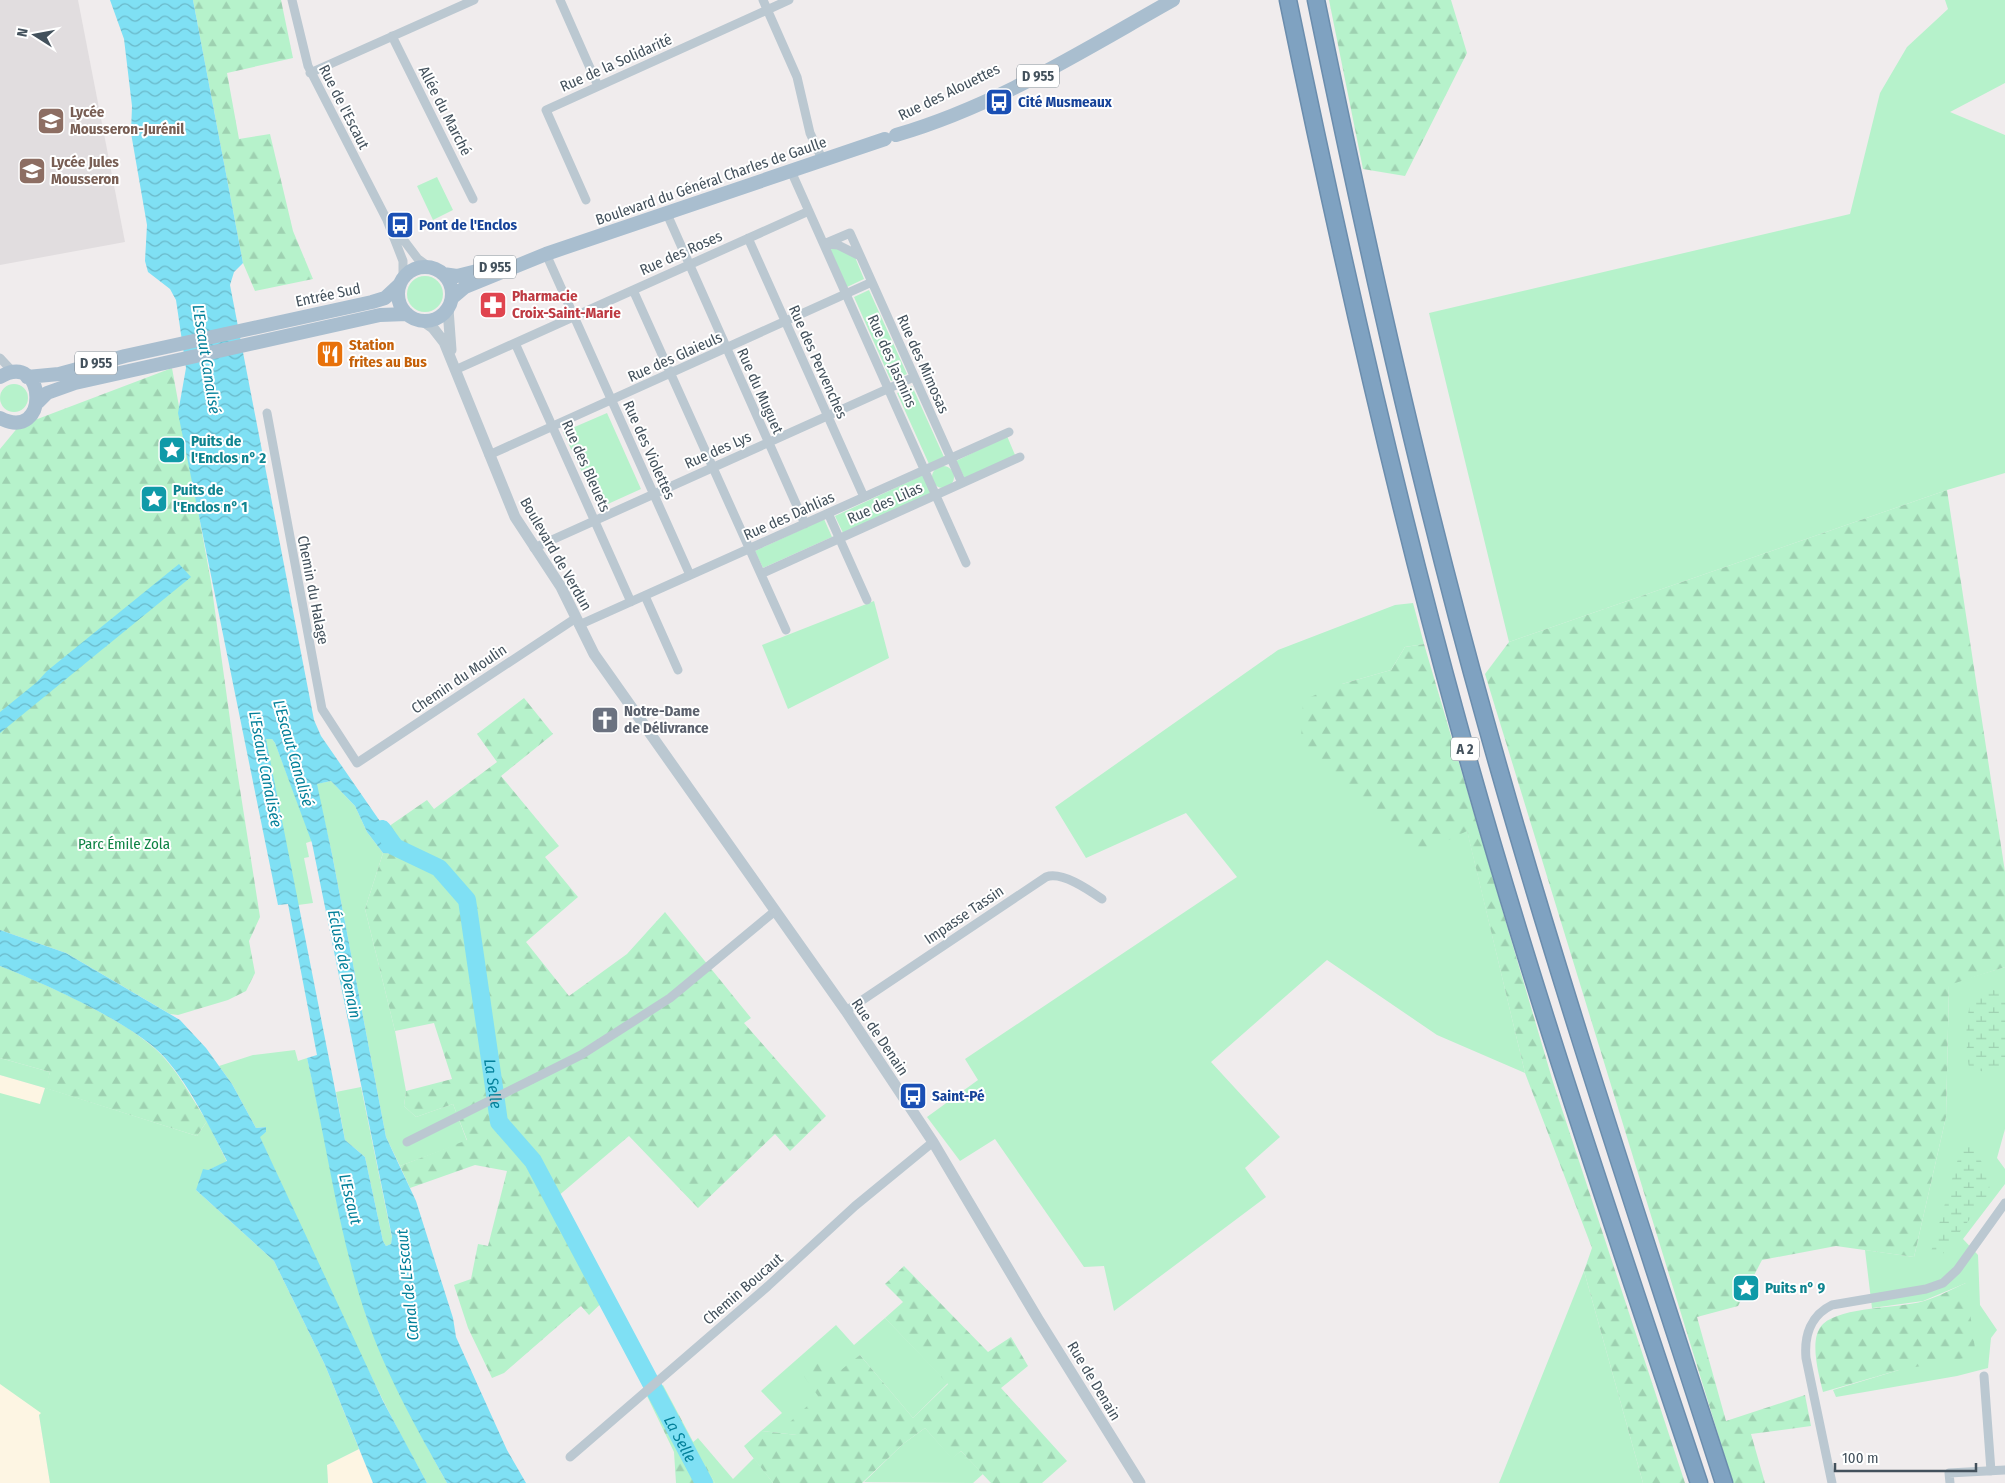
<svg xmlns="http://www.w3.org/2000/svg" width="2005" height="1483" font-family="'Fira Sans Condensed',sans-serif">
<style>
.commercial{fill:#fdf5e3}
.education{fill:#e1dddf}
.green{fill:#b6f2cb}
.forest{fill:url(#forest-firs)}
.wetland{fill:url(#wetland-marsh)}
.water{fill:url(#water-waves);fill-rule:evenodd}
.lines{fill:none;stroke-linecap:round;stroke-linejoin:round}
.river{stroke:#7fe0f4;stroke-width:18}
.motorway-casing{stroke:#6b8dad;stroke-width:19}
.minor{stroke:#bbc8d1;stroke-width:9}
.tertiary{stroke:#bbc8d1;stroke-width:11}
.primary{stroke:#a9becf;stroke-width:14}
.motorway{stroke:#7fa2c1;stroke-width:16}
.labels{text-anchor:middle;stroke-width:4;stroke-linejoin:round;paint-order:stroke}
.shield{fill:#fff;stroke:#7b858d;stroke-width:1}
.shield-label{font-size:14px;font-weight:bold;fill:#43515c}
.street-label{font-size:15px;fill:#43515c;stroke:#fff}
.transit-label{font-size:15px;font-weight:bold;fill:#164399;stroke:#fff;text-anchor:start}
.education-label{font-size:15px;font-weight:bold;fill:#785e54;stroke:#fff;text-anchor:start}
.health-label{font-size:15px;font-weight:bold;fill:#be3a42;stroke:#fff;text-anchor:start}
.food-label{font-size:15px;font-weight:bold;fill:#c56008;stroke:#fff;text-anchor:start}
.culture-label{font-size:15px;font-weight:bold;fill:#0d838f;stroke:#fff;text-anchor:start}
.worship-label{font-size:15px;font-weight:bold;fill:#5b616d;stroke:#fff;text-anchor:start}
.park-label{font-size:15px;fill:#0e8344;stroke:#fff}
.water-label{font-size:16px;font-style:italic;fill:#03809a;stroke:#fff}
</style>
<defs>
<pattern id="forest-firs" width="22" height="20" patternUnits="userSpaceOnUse" patternTransform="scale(1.25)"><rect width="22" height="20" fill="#b6f2cb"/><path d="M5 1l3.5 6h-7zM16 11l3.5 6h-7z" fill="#9ed1b1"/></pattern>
<pattern id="wetland-marsh" width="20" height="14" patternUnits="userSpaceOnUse" patternTransform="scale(1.25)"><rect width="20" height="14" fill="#b6f2cb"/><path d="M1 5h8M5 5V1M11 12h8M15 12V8" fill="none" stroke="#9ed1b1"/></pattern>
<pattern id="water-waves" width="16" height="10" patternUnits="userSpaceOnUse" patternTransform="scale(1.25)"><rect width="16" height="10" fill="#7fe0f4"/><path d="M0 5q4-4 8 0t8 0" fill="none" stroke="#6ab8c9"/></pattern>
</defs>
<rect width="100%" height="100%" fill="#f0eced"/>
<path class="commercial" d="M0,1075l45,13 -26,77 95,206 -75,44 11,68h-50z
M359,1449l14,34h-45l-1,-18z"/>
<path class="education" d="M0,0h78l47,242 -125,23z"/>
<path class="green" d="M1945,0h60v83l-55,29 55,23v338l-58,17 -438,152 -80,-329 421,-99 30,-121 27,-46 41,-38z
M437,177l16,33 -20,10 -16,-34z
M833,246l22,11 9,22 -17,8 -18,-40z
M407 294a18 18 0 1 1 36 0a18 18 0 1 1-36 0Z
M869,290l38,84 -16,7 -37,-84z
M0 398a14 14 0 1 1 28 0a14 14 0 1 1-28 0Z
M912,386l32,71 -15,7 -32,-71z
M607,413l34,76 -42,19 -36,-76z
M1007,436l8,19 -50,24 -9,-18z
M932 477a11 11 0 1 1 22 0a11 11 0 1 1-22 0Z
M923,475l8,18 -88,40 -8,-17z
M824,519l8,18 -69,31 -8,-17z
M874,601l15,57 -101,51 -26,-64z
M1413,603l11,41 -19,3 -14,23 -49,14 125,146 58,243 -88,-38 -110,-75 -116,102 69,75 -35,31 21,29 -152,114 -10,-45 -20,1 -89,-128 -35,22 -33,-44 51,-37 -13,-21 272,-182 -51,-64 -100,45 -31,-51 223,-157 117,-45z
M265,739h7l3,4 37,98 -6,2 3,14 -5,1 9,45 -15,2z
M331,781l24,25 12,26 16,21 -18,56 30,122 11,60 -2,15 12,11 37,-13 14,37 -67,25 -14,-29 -54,-283 -16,-70z
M2005,967v162l-8,29 8,11v15l-42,55 15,16 2,50 17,25 -6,8 -3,30 -31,8 -121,21 -3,-7 66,-20 67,-87 -43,18 -51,7 -7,-58 49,7 32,-140 3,-133z
M295,1050l3,11 9,-3 59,258c22,58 51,113 81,167h-20c-63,-112 -113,-230 -168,-347l7,-4 -1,-5 -9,1 -24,-44 -13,-18 34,-11z
M0,1058l50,14 -4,16 151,48 10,-15 20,41 -19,8 -12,20 78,71 51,104 34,84 -32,16 1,18h-278l-11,-68 2,-2 -41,-29v-291l40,11 5,-16 -45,-13z
M361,1087l31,151 -1,6 -5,2 -3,-5 -18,-84 -20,-17 -9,-48z
M1584,1271l59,212h-144z
M885,1318l63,65 -35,35 -53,-63 -42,41 -21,39 -36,-4 21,-18 -21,-22 75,-66 18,20z
M925,1428l27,30 9,-7 22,23 -10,9 -109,-1 39,-38z
M698,1438l35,41 21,-21 19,25h-58l-23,-40z"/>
<path class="forest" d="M193,0h88l12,58 -66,15 12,66 31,-5 23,97 20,48 -58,12 -12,-28z
M1329,0h122l16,53 -62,123 -42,-7z
M172,368l39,214 26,188 23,147 -11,24 6,32 -9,18 -18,9 -50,15 -8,-1 -104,-61 -66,-23v-481l19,-23z
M1947,490l58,382v95l-56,18 -3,132 -32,140 -78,-11 -74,14 -24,46 -41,11 29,104 79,-26 6,31 -60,8 14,49h-32l-248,-809 24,-32z
M1424,644l129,438 132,401h-42l-59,-212 8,-23 -67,-175 -58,-242 -45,22 -121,-111 2,-42 39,-16 49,-14 14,-23z
M524,698l29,36 -52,42 58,70 -14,11 33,40 -52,45 43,54 58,-42 38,-42 86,106 -7,5 82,93 -36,35 -15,-17 -77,74 -69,-72 -72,61 53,98 -21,20 -8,-9 -77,67 -12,5 -24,-50 -14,-43 17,-6 7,-35 10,2 19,-75 -32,-6 -65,23 -10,-22 67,-26 -14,-36 -37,13 -12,-11 2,-15 46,-12 -18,-56 -39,8 -30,-122 18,-56 12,1v-11l-10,-14 42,-29 7,9 63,-47 -20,-28z
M0,966c44,17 137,58 166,94 16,18 27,41 41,61l-10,15 -152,-48 5,-16 -50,-14z
M904,1266l84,86 23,-15 17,29 -27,22 66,73 -25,22h-51l-30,-32 -9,8 -27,-31 -22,16 -41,39h-89l-29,-37 17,-15 36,4 -7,-13 28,-26 -15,-21 14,-13 15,15 28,-22 53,63 35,-34 -63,-66 18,-16 -18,-18z
M1966,1283l10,73 -77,14 -76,22c-4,-17 -15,-54 0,-68 20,-18 74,-15 101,-23 14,-4 28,-12 42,-18z
M663,1385l52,98h-39l-2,-31 -27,-56z"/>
<path class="wetland" d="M1989,989l16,4v72l-21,7 -15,-5c-3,-16 -5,-53 4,-68 3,-6 10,-8 16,-10z
M1964,1138l28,38 -5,21 -45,58 -11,-3z"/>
<path class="water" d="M110,0h83l50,263 -9,9 -4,13 84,435 7,16 74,107v11l-12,-1 -16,-21 -12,-26 -24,-25 -14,3 15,70 54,283 30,64 37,117 3,19 51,113 19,33h-79c-30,-54 -61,-108 -81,-167 -28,-83 -39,-172 -59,-258l10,-3 -29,-151 -10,1 -100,-492 8,-45 -10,-68 -6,-11 -22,-17 -3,-11 2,-36 -16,-92 1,-27 -8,-67zM266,739h6l3,4 37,100 80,394 -1,7 -5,2 -3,-5 -18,-84 -20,-17z
M179,564l12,13 -191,156v-21l37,-30 10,-11z
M0,930l66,23 114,67 26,28 26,36 24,44 10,-1v5l-6,5 123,264 44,82h-54l-48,-118 -51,-104 -78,-71 7,-21 5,1 19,-9c-17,-33 -36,-73 -61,-102 -30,-35 -121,-75 -166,-93z"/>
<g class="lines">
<path class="river" id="s1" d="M382,829l13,18 44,21 28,32 32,222 34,39 171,322"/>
<g class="motorway-casing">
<path id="motorway" d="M1288,0c50,243 104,484 170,723 70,256 157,508 241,760
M1316,0c50,243 103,484 170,723 71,255 156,507 238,760"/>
</g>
<path class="minor" d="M292,0l16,66 79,154 16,41v18
M560,0l38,86
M763,0l34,77 13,56 13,28
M392,36l81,163
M310,73l164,-73
M791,171l175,392
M586,200l-40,-90 243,-110
M667,214l138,310
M393,226l25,33 11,8
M748,238l116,259
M824,244l26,-11 112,250
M826,244l12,1 22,11
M546,254l144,321
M633,290l153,340
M515,343l116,259
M0,358l14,15
M455,370l354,-159
M267,413l55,296 35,54 219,-145
M489,455l383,-173
M828,513l39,87
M534,548l380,-171
M761,574l259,-117
M645,596l33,74
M579,625l430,-193
M846,1011l200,-134c16,-6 43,13 56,22
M407,1142l174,-87 89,-57 105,-87
M1984,1376l7,95
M570,1457l198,-171 87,-80 78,-64
M1832,1483l-26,-125c-2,-23 5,-43 26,-53l94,-16 17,-6 14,-13 48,-67
M1950,1483l-1,-10 56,-3"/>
<path class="tertiary" d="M448,309l3,41
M423,321l10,7 11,14 71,175 46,70 33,67 252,357 87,131 105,177 102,164"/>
<path class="primary" d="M896,135c100,-29 186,-84 277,-135
M398 294a27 27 0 1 1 54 0a27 27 0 1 1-54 0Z
M443,274l14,2 28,-7
M452,298l13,-11 81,-33 339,-115
M0,377c47,-28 50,67 0,41
M27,377l32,-3 66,-18 247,-54 13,-4 15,-14
M38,402l9,-9 28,-10 305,-68 27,-1"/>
<use href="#motorway" class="motorway"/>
</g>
<defs>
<g id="bus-square" transform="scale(1.4375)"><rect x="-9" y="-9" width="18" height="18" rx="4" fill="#1a4fb4" stroke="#fff"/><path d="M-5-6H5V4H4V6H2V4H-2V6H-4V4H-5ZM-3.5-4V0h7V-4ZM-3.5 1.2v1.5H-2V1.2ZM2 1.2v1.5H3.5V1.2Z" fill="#fff"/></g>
<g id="school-square" transform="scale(1.4375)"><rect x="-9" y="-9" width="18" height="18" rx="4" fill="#8d6e63" stroke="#fff"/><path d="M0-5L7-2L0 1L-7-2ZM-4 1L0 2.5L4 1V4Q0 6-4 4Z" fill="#fff"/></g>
<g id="pharmacy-square" transform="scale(1.4375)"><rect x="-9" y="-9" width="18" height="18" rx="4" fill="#e0444e" stroke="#fff"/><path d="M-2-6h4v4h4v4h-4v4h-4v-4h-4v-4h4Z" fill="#fff"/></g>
<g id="restaurant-square" transform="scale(1.4375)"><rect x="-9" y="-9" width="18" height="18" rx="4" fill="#e8710a" stroke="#fff"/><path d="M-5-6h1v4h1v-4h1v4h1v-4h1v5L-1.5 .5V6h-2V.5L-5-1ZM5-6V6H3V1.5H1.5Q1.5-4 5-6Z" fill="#fff"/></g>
<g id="sight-square" transform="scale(1.4375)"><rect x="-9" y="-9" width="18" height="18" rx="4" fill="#0f9aa8" stroke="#fff"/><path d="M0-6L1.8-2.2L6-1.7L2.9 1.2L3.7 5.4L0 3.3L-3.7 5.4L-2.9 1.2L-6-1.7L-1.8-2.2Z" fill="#fff"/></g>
<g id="church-square" transform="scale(1.4375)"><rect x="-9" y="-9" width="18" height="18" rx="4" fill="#6b7280" stroke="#fff"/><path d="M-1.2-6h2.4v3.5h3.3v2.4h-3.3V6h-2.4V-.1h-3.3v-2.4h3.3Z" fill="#fff"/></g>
</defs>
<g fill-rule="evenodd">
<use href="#bus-square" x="999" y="102"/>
<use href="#school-square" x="51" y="121"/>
<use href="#school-square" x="32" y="171"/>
<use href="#bus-square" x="400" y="225"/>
<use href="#pharmacy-square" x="493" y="305"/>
<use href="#restaurant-square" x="330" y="354"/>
<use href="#sight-square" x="172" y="450"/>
<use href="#sight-square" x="154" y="499"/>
<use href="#church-square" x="605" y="720"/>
<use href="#bus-square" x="913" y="1096"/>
<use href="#sight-square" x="1746" y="1288"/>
</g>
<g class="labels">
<g class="shield">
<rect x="1017" y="64.5" width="42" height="23" rx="4"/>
<rect x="474" y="255.5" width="42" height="23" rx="4"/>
<rect x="75" y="351.5" width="42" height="23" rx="4"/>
<rect x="1451" y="737.5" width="28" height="23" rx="4"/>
</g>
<g class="shield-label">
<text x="1038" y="81">D 955</text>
<text x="495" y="272">D 955</text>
<text x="96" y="368">D 955</text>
<text x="1465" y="754">A 2</text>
</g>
<g class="street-label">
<text transform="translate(616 63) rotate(-24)" y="5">Rue de la Solidarité</text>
<text transform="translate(949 92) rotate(-26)" y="5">Rue des Alouettes</text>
<text transform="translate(344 107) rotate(63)" y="5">Rue de l'Escaut</text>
<text transform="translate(445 111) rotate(63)" y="5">Allée du Marché</text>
<text transform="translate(711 181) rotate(-19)" y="5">Boulevard du Général Charles de Gaulle</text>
<text transform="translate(681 253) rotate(-24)" y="5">Rue des Roses</text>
<text transform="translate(328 295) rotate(-12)" y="5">Entrée Sud</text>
<text transform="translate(675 357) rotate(-24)" y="5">Rue des Glaieuls</text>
<text transform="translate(892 361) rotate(66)" y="5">Rue des Jasmins</text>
<text transform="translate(818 362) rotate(66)" y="5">Rue des Pervenches</text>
<text transform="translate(923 364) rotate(66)" y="5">Rue des Mimosas</text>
<text transform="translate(760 391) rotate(66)" y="5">Rue du Muguet</text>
<text transform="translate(649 450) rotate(66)" y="5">Rue des Violettes</text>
<text transform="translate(718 450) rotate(-24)" y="5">Rue des Lys</text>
<text transform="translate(586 466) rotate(66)" y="5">Rue des Bleuets</text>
<text transform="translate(885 503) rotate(-24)" y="5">Rue des Lilas</text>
<text transform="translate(789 516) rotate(-24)" y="5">Rue des Dahlias</text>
<text transform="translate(556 554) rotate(60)" y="5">Boulevard de Verdun</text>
<text transform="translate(313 590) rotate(79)" y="5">Chemin du Halage</text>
<text transform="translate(459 679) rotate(-34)" y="5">Chemin du Moulin</text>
<text transform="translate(964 915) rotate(-34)" y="5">Impasse Tassin</text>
<text transform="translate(880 1037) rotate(56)" y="5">Rue de Denain</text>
<text transform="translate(743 1289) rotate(-41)" y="5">Chemin Boucaut</text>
<text transform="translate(1094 1381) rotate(59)" y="5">Rue de Denain</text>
</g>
<g class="transit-label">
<text x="1018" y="107">Cité Musmeaux</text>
<text x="419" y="230">Pont de l'Enclos</text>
<text x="932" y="1101">Saint-Pé</text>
</g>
<g class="education-label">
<text x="70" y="117">Lycée<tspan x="70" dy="17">Mousseron-Jurénil</tspan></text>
<text x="51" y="167">Lycée Jules<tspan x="51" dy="17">Mousseron</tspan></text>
</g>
<g class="health-label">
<text x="512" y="301">Pharmacie<tspan x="512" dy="17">Croix-Saint-Marie</tspan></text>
</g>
<g class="food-label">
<text x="349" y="350">Station<tspan x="349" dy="17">frites au Bus</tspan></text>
</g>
<g class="culture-label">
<text x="191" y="446">Puits de<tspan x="191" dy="17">l'Enclos n° 2</tspan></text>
<text x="173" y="495">Puits de<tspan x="173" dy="17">l'Enclos n° 1</tspan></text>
<text x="1765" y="1293">Puits n° 9</text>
</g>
<g class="worship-label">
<text x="624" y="716">Notre-Dame<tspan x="624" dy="17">de Délivrance</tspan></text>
</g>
<g class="park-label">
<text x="124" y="849">Parc Émile Zola</text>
</g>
<g class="water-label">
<text transform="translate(207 359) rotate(81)" y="6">L'Escaut Canalisé</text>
<text transform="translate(294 753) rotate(74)" y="6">L'Escaut Canalisé</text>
<text transform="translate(266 769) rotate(79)" y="6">L'Escaut Canalisée</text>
<text transform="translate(345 964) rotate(78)" y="6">Écluse de Denain</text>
<text dy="6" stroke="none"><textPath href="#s1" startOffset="299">La Selle</textPath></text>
<text transform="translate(351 1199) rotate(76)" y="6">L'Escaut</text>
<text transform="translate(407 1285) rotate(-96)" y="6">Canal de L'Escaut</text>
<text dy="6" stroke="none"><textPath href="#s1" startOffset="704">La Selle</textPath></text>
</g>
</g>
<g transform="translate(35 35) rotate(281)" stroke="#ffffff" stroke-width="4" paint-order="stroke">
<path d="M0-4L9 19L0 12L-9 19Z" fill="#43515c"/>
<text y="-8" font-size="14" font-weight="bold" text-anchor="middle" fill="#43515c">N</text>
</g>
<path d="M1835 1463v8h141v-8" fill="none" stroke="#43515c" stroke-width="2.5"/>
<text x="1842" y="1463" font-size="15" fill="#43515c" stroke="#ffffff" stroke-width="4" paint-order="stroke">100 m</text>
</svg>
